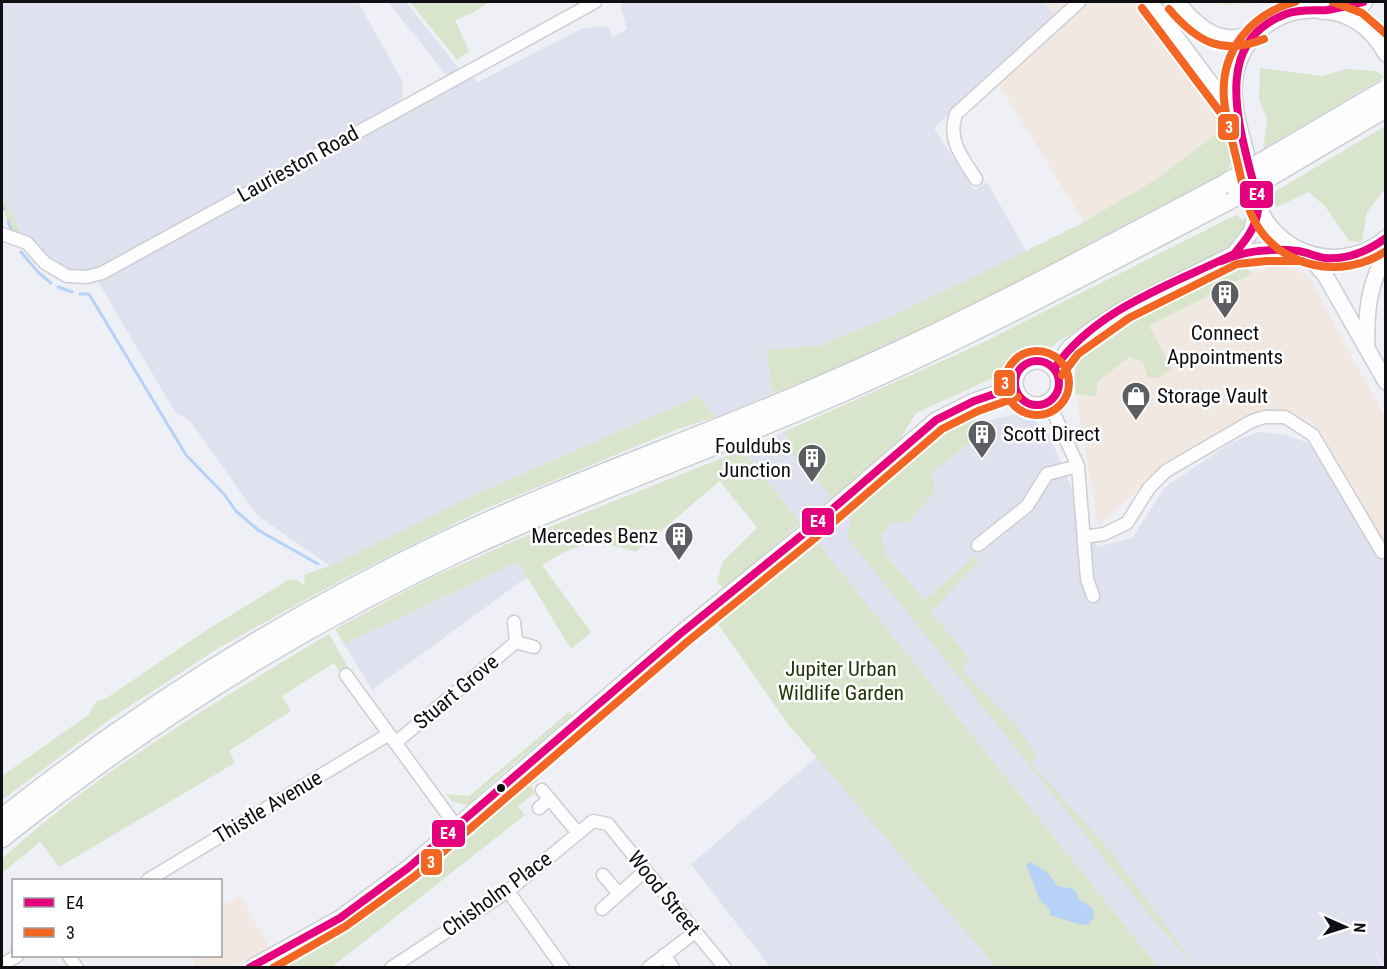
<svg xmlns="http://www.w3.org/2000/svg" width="1387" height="969" font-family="'Roboto Condensed',sans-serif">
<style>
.commercial{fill:#f1e8e1}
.built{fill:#dfe1ee}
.green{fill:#d8e4cc}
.water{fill:#b8d1f7}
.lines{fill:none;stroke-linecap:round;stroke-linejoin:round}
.stream{stroke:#b8d1f7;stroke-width:3}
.minor-casing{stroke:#cdced3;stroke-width:15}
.major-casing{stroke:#cdced3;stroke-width:18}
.highway-casing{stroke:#cdced3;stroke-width:21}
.minor{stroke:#fdfdfe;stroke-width:12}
.major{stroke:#fdfdfe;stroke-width:15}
.highway{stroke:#fdfdfe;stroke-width:18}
.highway-bridge-casing{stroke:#cdced3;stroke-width:21;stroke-linecap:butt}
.highway-bridge{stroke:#fdfdfe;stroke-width:18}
.bus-1-casing{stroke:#fff;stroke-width:12}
.bus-2-casing{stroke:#fff;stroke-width:12}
.bus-1{stroke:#e5007d;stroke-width:8}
.bus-2{stroke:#f26522;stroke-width:8}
.bus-dot{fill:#0f0f13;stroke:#fff;stroke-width:2}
.labels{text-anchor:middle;stroke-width:5;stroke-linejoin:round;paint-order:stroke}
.street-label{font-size:21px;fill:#0f0f13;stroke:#fff}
.poi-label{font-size:21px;fill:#0f0f13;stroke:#fff;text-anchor:start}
.park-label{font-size:21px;fill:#243308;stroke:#fff}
.line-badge{stroke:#fff;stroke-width:2}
.badge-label{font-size:16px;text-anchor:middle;font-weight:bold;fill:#fff}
</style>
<rect width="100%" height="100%" fill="#eff0f6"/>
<path class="commercial" d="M1044,2h106l87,116 -82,62 -71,42 -85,-137 60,-58 -4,-12z
M1217,2h58l-54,4z
M1286,265l22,11 77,141v127l-66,-115 -13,-10 -32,-10 -105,51 -71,66 -22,-132 20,2 2,-15 33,-24 41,10 -24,-41 105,-53 17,-7z
M241,896l29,53 -34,18h-40l-4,-11h28l1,-49z"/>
<path class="built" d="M2,2h356l45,80v14l-4,5 -162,97 -120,68 -50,10 -40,-33 -25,-46z
M388,2h18l55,69 -13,6z
M625,2h419l11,13 -121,113 40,62 13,-8 39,69 -136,66 -72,29 -51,4 6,43 -57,25 -17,-22 -238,105 -131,65 -73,-51 -67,-94 -15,-9 -78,-132 359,-193 -2,-3 18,-8 6,6 105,-54 24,-2 6,11 14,-8 -7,-24z
M1027,412l22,23 48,112 35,-9 33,-51 66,-44 27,-11 26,3 25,8 68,111 8,-5v418l-11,-19 9,19h-225l-345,-430 41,-34 11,32 104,123 -38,-46 48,-52 -4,-3 -50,43 -40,-45 -4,-20 11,-13h17l26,-31 -3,-18 49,-40 4,-12z
M786,431l2,17 45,51 -30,26 -61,-75z
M518,562l9,15 -155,113 -28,-46z
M817,757l134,155 45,55h-226l-79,-103z"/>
<path class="green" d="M410,2h79l-15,10 -19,8 14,31 -12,9z
M1260,68l62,8 24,-7 30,2 8,6 -121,73 4,-31 -8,-20z
M1228,125c17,28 6,40 -16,59l-249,129 -110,49 -80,31 -7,-43 52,-4 72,-29 136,-66 58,-29 71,-42z
M1385,126v63l-18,23 -5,30 -13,-1 -24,-35 -17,-14 -31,15 -6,-13z
M2,197l25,46 -14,-7 -9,-26 -2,1z
M1236,215l9,6v15l-12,13 -117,58 -57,34 -12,11 -16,1 -19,9 -10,12 -86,39 -16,26 -67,60 -45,-51 -2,-17 196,-88z
M1244,267l9,6 -104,53 23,42 -14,10 -11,-1 -4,-15 -13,-5 -32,24 -2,15 -20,-2c-2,-14 -3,-23 4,-35 15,-24 133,-76 164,-92z
M699,396l16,21 -37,12 -198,82 -129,64 -131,72 -107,70 -111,83v-24l86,-61 9,-14 8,-2 102,-69 81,-50h9l7,5 1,-11 25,-8 131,-65z
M973,420l12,1 -4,12 -49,40 3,18 -26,31h-17l-11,13 4,20 40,45 50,-44 5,4 -49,52 38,46 -7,12 52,53 23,33 -7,6 76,84 91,121 -41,-44 -309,-386 7,-34 89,-71z
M742,450l59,73 -77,66 -7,-7 6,-21 34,-33 -37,-47 -84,71c-42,-14 -57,-10 -94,13l49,67 -20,17 -53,-87 -174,82 -9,-15 92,-49 82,-37z
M813,537l345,430h-162l-208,-243 -73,-104z
M329,634l20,35 -8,5 -7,-11 -52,33 9,15 -62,40 6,12 -176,104 -19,-25 -38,31v-14c97,-89 214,-157 327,-225z
M569,712l3,3c-35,31 -72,57 -104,91l-16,-5 -6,-7 23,2z
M560,749l4,5 -28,24 2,2 -7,6 4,7 -17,13 7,9 -193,152 -53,1 8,-8 124,-76 21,-21 8,-14z"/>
<path class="water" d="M1031,862l17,11 10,13 16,3 6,11 13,9 1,8 -5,7 -8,1 -31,-10v-5l-10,-10 -14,-35z"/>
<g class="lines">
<path class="stream" d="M2,207l2,2
M8,222l5,12
M21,252l18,21 12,10
M58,287l14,5
M80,294h9l97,161 38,39 12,17 22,19 60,34"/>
<g class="minor-casing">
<path id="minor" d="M976,179c-14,-22 -29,-39 -20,-65l123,-112
M2,234l25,9 18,20 22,13 20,1 15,-4 493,-271
M1048,401l30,65 9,113 6,17
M1084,537l20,-3 23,-11 22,-35 17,-17 86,-50 13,-4h20l28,18 69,117
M978,545l49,-39 20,-32 31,-8
M514,622l2,20 18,5
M346,675l110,151
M395,743l121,-101
M542,790l36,43
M539,808l10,-9
M603,875l16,19
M148,880l241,-146
M508,891l55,77
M602,909l43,-38
M664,955l9,13
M69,956l8,12
M2,965l15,-9
M391,968l117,-77 85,-70 15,3 117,144
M648,968l47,-36"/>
</g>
<g class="major-casing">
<path id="major" d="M1150,2l85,114
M1177,2c21,26 45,47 80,29
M1386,54c-15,-28 -38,-43 -70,-44 -45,-1 -81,33 -82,79 0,24 8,48 14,71 4,20 7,44 18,61 27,40 83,49 120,17
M1234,254l17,-22 7,-28
M1307,255l18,20 61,107
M1367,348c-1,-38 1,-60 19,-95
M1015 383a22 22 0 1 1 44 0a22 22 0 1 1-44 0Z
M1054,369l16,-22 20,-16 34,-22 110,-55 33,-4 35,1
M254,966l86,-48 68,-50 272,-234 127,-103 129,-111 38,-19 41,-14"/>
</g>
<g class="highway-casing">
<path id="highway" d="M1323,10l40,-8
M2,818c137,-109 287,-203 445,-278 119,-56 244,-99 365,-151 140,-59 275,-132 409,-203
M2,838c144,-115 302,-214 470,-292 123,-56 251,-101 376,-156 132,-58 260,-127 389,-194"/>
</g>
<use href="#minor" class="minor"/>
<use href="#major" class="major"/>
<use href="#highway" class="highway"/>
<g class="highway-bridge-casing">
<path id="highway-bridge" d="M1221,186l165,-97
M1237,196l149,-88"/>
</g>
<use href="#highway-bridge" class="highway-bridge"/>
<g class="bus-1-casing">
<path id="bus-1" d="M1221,261c25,-11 50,-13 77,-10 9,1 18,6 27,7 22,2 43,-7 61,-20
M1015 383a22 22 0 1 1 44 0a22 22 0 1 1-44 0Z
M1054,369c41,-60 117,-84 180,-115 11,-13 22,-26 24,-44 1,-15 -6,-30 -9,-44 -14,-55 -31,-127 37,-152 13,-5 28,-3 41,-4 12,-2 24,-5 36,-8
M249,968l91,-50 68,-50 272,-234 127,-103 129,-111 38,-19 41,-14"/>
</g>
<g class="bus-2-casing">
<path id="bus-2" d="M1295,2c-44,12 -75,49 -71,97 2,21 8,41 13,62 5,19 7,39 16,57 24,50 89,63 133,33
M1333,2l29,11 24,21
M1142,8l87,116
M1169,9c28,33 53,47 95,30
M1005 383a32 32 0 1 1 64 0a32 32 0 1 1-64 0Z
M1062,375l16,-21 51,-36 108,-54 30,-3h35
M273,968l73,-42 69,-50 272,-234 127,-103 128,-110 36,-18 40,-14"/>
</g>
<use href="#bus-1" class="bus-1"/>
<use href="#bus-2" class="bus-2"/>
</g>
<defs>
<g id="building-pin" transform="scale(1.5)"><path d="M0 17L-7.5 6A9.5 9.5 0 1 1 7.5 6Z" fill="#5d5e62" stroke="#fff"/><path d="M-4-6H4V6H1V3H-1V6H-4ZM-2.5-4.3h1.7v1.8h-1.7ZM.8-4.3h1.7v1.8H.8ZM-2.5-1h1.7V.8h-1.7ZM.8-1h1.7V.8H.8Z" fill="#fff"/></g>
<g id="shop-pin" transform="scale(1.5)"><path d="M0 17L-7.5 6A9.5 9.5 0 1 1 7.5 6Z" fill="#5d5e62" stroke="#fff"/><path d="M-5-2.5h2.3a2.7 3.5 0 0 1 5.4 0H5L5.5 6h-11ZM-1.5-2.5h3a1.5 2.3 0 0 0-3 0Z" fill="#fff"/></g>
</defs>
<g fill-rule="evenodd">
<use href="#building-pin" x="1225" y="294"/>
<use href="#shop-pin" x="1136" y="396"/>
<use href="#building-pin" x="982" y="434"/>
<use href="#building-pin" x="812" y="458"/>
<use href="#building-pin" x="679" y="536"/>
</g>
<circle class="bus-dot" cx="501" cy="788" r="5"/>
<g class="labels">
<g class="street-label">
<text transform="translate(298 164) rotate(-29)" y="7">Laurieston Road</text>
<text transform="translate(456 692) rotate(-40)" y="7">Stuart Grove</text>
<text transform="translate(268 807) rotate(-31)" y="7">Thistle Avenue</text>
<text transform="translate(664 893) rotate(51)" y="7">Wood Street</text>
<text transform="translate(497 894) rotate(-36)" y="7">Chisholm Place</text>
</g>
<g class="poi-label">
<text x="1225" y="340" text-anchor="middle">Connect<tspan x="1225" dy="24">Appointments</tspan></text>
<text x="1157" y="403">Storage Vault</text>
<text x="1003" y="441">Scott Direct</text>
<text x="791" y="453" text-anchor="end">Fouldubs<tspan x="791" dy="24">Junction</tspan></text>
<text x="658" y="543" text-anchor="end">Mercedes Benz</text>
</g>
<g class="park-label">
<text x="841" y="676">Jupiter Urban<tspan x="841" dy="24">Wildlife Garden</tspan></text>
</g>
</g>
<g class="line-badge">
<rect x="1217" y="113" width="23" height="28" rx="6" fill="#f26522"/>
<rect x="1239" y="180" width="35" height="29" rx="6" fill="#e5007d"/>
<rect x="993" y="369" width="23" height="28" rx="6" fill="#f26522"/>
<rect x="801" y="507" width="34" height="29" rx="6" fill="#e5007d"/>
<rect x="431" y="819" width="35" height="29" rx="6" fill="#e5007d"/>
<rect x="420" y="848" width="23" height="28" rx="6" fill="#f26522"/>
</g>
<g class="badge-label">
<text x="1229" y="133">3</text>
<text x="1257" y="200">E4</text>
<text x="1005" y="389">3</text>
<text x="818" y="527">E4</text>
<text x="448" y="839">E4</text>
<text x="431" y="868">3</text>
</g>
<rect width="1387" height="969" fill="none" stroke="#0f0f13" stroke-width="6"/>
<rect x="12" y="879" width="210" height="78" fill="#ffffff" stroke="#9f9fa1" stroke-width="1.5"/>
<rect x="24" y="898" width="30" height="9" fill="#e5007d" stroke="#9f9fa1" stroke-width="1.5"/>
<text x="66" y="909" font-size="18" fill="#0f0f13">E4</text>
<rect x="24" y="928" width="30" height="9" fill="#f26522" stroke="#9f9fa1" stroke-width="1.5"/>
<text x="66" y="939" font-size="18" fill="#0f0f13">3</text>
<g transform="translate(1345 927) rotate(93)" stroke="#ffffff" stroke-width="4.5" paint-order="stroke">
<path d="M0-4.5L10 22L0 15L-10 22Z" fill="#0f0f13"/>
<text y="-9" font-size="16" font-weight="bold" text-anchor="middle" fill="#0f0f13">N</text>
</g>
</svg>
